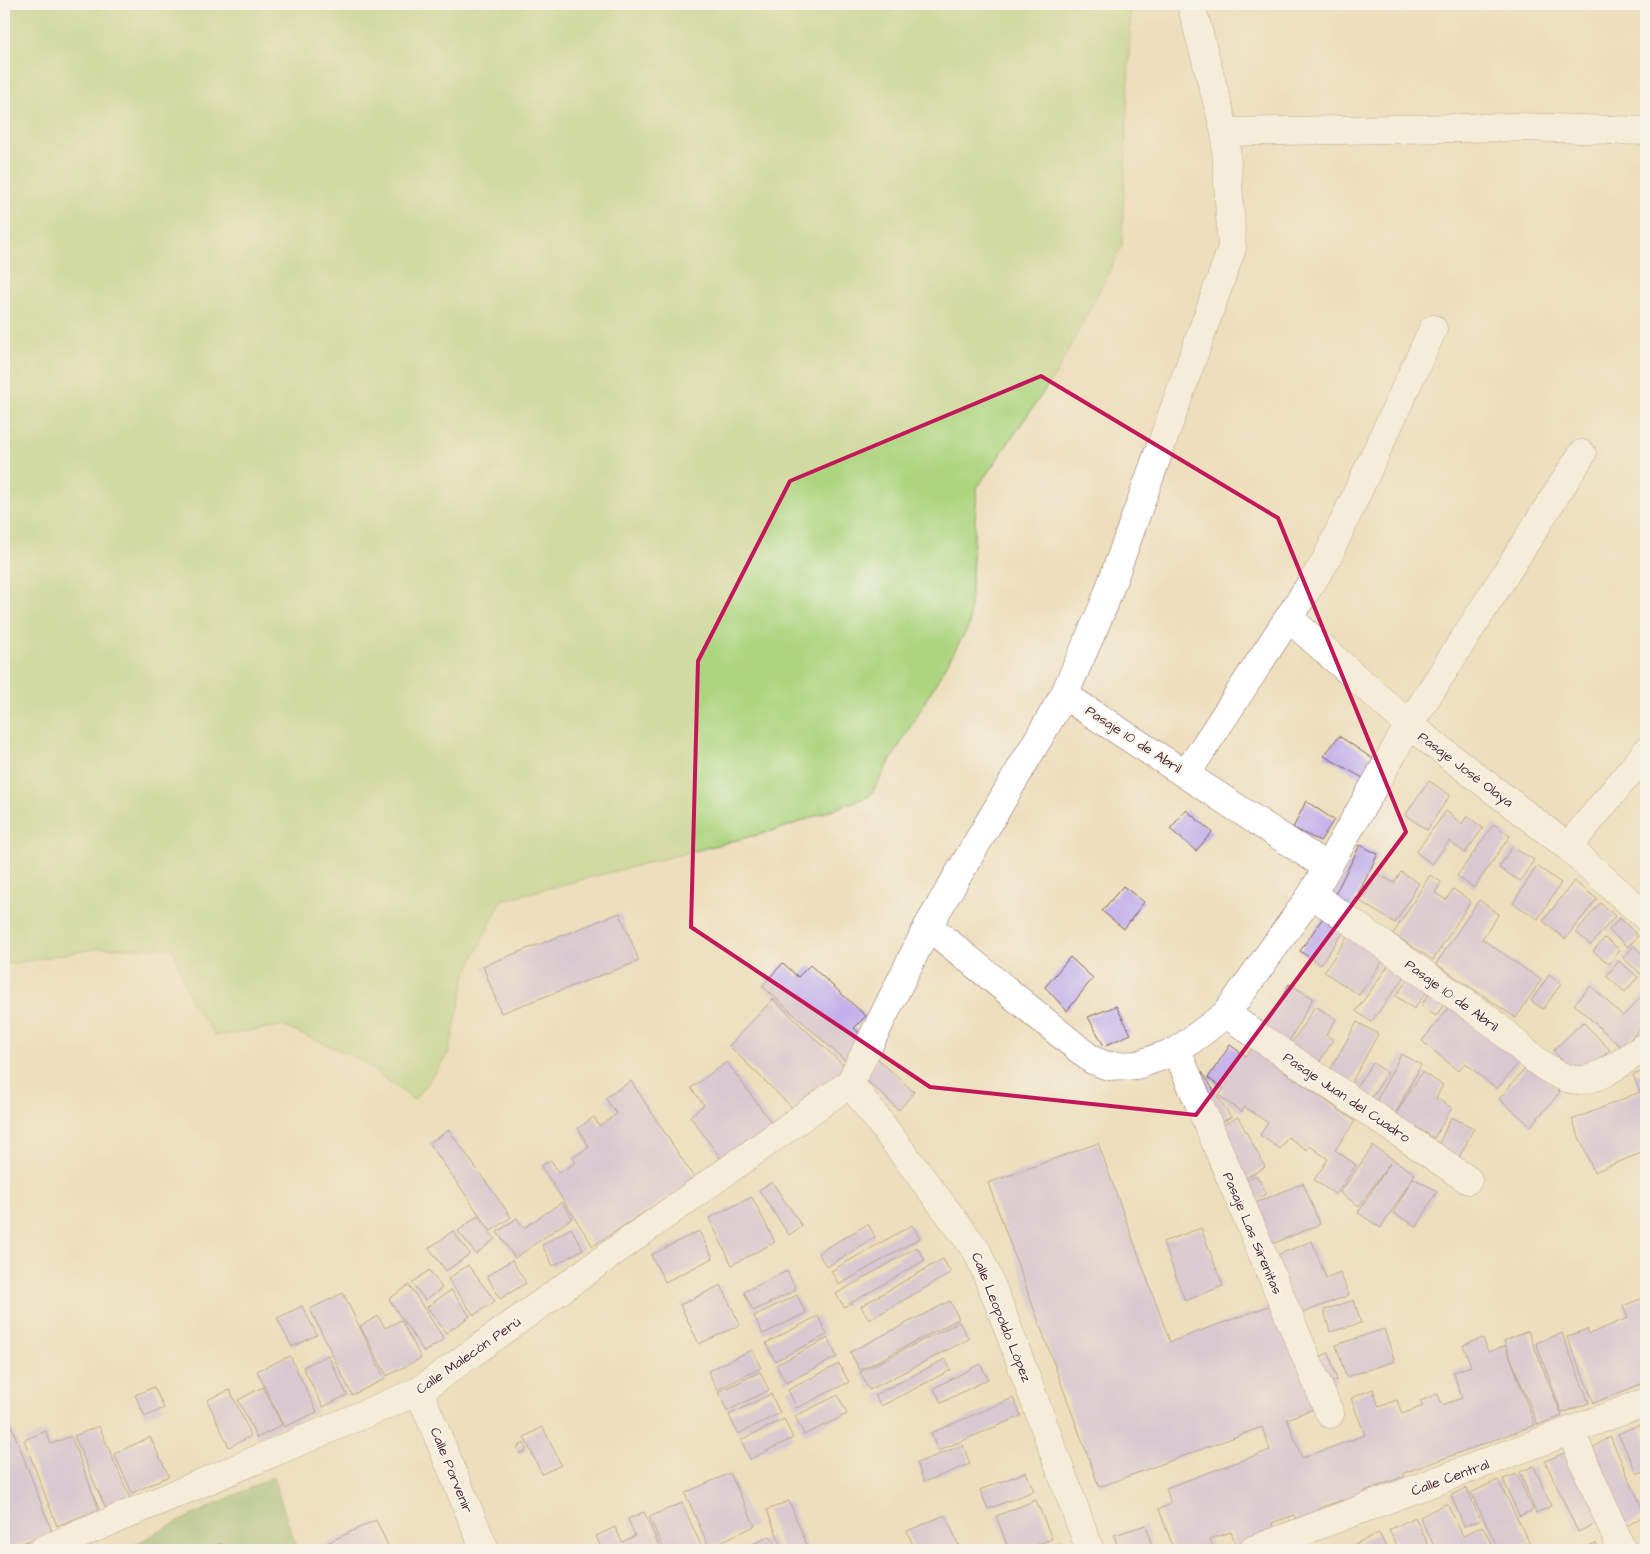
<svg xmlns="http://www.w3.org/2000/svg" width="1650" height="1554" font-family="'Architects Daughter',sans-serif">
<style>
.green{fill:#add580;stroke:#7c7a56}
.forest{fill:#8ab66e;stroke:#6a6a4c}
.building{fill:#bfadeb}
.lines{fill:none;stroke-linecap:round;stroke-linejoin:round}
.minor-casing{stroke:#83625e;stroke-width:29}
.minor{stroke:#fff;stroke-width:28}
.marked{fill:none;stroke:#c2185b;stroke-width:4;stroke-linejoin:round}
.labels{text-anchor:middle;stroke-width:4;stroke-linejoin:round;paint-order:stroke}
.street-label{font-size:14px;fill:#4a1f2b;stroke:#f7f3e8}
</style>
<rect width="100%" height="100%" fill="#f7f3e8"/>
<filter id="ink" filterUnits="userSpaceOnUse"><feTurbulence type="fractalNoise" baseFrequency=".02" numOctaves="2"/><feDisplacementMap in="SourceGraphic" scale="10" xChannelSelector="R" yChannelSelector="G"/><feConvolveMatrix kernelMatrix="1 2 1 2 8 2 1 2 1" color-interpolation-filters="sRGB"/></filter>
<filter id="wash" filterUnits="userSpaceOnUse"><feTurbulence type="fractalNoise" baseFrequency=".0096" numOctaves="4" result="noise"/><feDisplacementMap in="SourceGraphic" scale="20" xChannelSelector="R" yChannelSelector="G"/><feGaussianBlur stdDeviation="1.12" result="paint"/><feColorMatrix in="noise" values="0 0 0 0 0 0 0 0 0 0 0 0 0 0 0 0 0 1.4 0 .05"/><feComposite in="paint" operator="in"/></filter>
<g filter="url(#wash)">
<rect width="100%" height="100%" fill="#eddebc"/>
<path class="green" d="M4,4h1127l-9,242 -66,128 -79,114 -8,138 -99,170 -90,33 -278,71 -36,73 -17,80 -35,47 -58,-43 -74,-31 -66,10 -25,-34 -18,-54h-73l-96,17z"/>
<path class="forest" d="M273,1477l24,73h-172l40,-22z"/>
<g id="blocks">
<path class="building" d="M1339,736l37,25 -13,17 -39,-22z
M1429,781l21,14 -23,35 -22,-15z
M1306,801l28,19 -14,21 -27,-13z
M1186,810l26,22 -16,19 -26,-22z
M1446,811l16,13 5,-8 16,12 -18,25 -16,-12 -17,23 -16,-12z
M1494,824l16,12 -36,52 -17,-12z
M1360,845l18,9 -29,58 -18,-10z
M1512,847l22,13 -14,21 -21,-13z
M1537,866l24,17 -23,36 -25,-16z
M1401,872l18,11 -24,40 -34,-21 17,-28 16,9z
M1430,875l11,7 -6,11 11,7 7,-11 18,12 -38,59 -40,-26z
M1574,881l23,18 -32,40 -22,-18z
M1123,886l21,16 -20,27 -22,-18z
M1479,900l20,14 -17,25 59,41 -25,38 -80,-54z
M1600,903l15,13 -24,29 -15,-13z
M620,913l19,48 -138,52 -18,-47z
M1325,915l20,15 -25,35 -20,-14z
M1620,918l18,18 -10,11 -19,-17z
M1350,933l35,24 -26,38 -35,-23z
M1605,938l15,12 -11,14 -16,-13z
M1634,946l12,12v12l-4,5 -19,-17z
M1070,957l23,21 -26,33 -22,-24z
M1393,959l16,12 -38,51 -15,-11z
M1619,961l19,16 -13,15 -19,-16z
M783,963l15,14 12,-12 56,51 -12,12 14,13 -20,22 -86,-77z
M1411,975l18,13 -15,21 -18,-13z
M1549,975l12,9 -18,25 -12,-8z
M1289,984l24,14 -28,51 -25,-13z
M1591,986l32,30 20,-21 3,3v24l-24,26 -48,-44z
M1432,989l15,10 -11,17 -15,-10z
M773,999l74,70 -45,48 -73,-71z
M1451,1005l69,56 -23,28 -32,-26 -7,8 -36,-30z
M1116,1006l15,28 -27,12 -16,-29z
M1315,1006l21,13 -10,16 7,5 -18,29 -28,-18z
M1357,1022l21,12 -31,57 -22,-12z
M1583,1022l27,28 -29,29 -28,-28z
M1230,1045l16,11 6,-7 103,72 -20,29 21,15 -20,30 -22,-15 14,-21 -18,-13 -3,4 -19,-13 -8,12 -20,-14 8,-12 -23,-16 -3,5 -23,-16 5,-7 -16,-11z
M1401,1054l20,11 -27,52 28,-45 21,13 -7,13 16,10 -18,30 -17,-11 -4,8 -42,-24z
M878,1059l36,33 -15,18 -37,-34z
M727,1062l49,67 -52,34 -34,-47 14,-11 -13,-17z
M1373,1063l15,10 -22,33 -16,-11z
M1528,1065l32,27 -29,34 -32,-27z
M1646,1070v81l-52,21 -22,-52 68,-28 -7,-17z
M1202,1072l29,45 -20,12 -28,-45z
M631,1081l64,98 -102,67 -52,-80 10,-6 8,13 17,-11 -4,-4 17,-11 -11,-19 16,-11 5,9 18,-12 -12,-16z
M1238,1117l27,50 -28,16 -28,-51z
M1451,1117l23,11 -15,30 -22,-10z
M449,1130l62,87 -20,14 -62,-88z
M1098,1143l72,199 118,-43 38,105 -39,15 15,39 63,-23 -14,-37 22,-9 6,18 18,-7 5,14 21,-8 -3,-5 18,-7 4,11 20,-7 -9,-26 18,-6 -8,-21 20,-7 5,14 18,-6 29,79 -131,48 1,3 -41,15 2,7 -22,8 -2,-6 -23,8 3,7 -24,9 -4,-9 -22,8 4,11 -39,14 -6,-16 -21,7 4,11h-40l-15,-41 12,-5 -5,-16 104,-38 -8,-23 -163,60 -111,-304z
M1373,1146l42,28 -34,54 -23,-15 32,-50 -31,43 -19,-13z
M1256,1175l11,18 -23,13 -10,-17z
M1413,1178l24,13 -20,36 -24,-14z
M772,1182l30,44 -13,9 -30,-45z
M1303,1183l17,41 -62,26 -17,-41z
M752,1197l23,45 -43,23 -23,-47z
M562,1202l10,16 -57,40 -18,-26 20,-14 7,10z
M478,1216l17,23 -19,15 -18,-23z
M868,1224l7,13 -48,30 -9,-14z
M912,1225l8,13 -81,47 -8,-14z
M571,1228l12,21 -30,17 -11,-21z
M1201,1228l22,58 -38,15 -22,-59z
M453,1231l17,23 -24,17 -17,-23z
M699,1231l14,27 -48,24 -14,-27z
M1312,1241l14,37 14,-6 9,23 -52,20 -22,-59z
M917,1247l8,13 -81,47 -8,-13z
M943,1259l8,14 -82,47 -8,-14z
M512,1260l14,23 -26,16 -13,-23z
M468,1265l27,36 -21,14 -26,-36z
M429,1270l13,18 -17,12 -13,-17z
M787,1271l9,19 -43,21 -9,-19z
M409,1285l35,54 -20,13 -35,-53z
M721,1285l19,40 -41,19 -19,-39z
M451,1290l19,26 -24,17 -19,-26z
M343,1293l42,86 -33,16 -42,-86z
M797,1295l9,18 -43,21 -9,-18z
M1643,1298l3,8v76l-52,21 -27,-66 20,-8 2,5 39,-16 -5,-12z
M1354,1300l7,23 -31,9 -6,-22z
M950,1301l9,18 -99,51 -10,-18z
M302,1306l15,29 -25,12 -15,-29z
M378,1316l7,12 16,-8 20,38 -34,18 -27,-50z
M818,1316l9,19 -52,26 -9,-18z
M959,1322l10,17 -100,51 -9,-18z
M1384,1329l11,32 -49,16 -10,-32z
M1528,1331l34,85 -24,9 -34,-84z
M1562,1333l27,70 -27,10 -26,-70z
M828,1338l9,19 -51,26 -10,-18z
M752,1350l9,18 -44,22 -9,-19z
M1329,1353l8,27 -13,5 -8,-27z
M328,1355l19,40 -24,12 -20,-40z
M290,1356l27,56 -33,15 -27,-56z
M945,1359l6,11 -70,36 -6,-11z
M839,1364l10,18 -52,26 -9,-18z
M980,1364l8,15 -47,24 -7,-15z
M760,1372l9,18 -42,21 -9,-19z
M154,1387l10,21 -19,9 -10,-22z
M263,1387l19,38 -25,13 -19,-38z
M230,1390l21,46 -22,11 -22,-47z
M771,1394l9,19 -42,21 -9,-19z
M838,1395l9,19 -43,21 -9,-19z
M1013,1398l8,18 -83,35 -7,-18z
M4,1406l48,126 -48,18z
M784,1419l9,19 -43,21 -9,-19z
M1639,1425l7,14v34h-9l-19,-39z
M99,1426l31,72 -24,11 -32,-73z
M543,1427l18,38 -19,9 -18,-37z
M46,1431l5,13 20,-8 28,73 -42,17 -33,-86z
M1610,1436l35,79 -26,16 -30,-80z
M150,1437l19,39 -37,17 -18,-39z
M524,1443l3,7 -7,4 -3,-7z
M963,1445l7,19 -46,18 -7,-19z
M1571,1450l32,70 -25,12 -33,-71z
M1534,1466l17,40 -15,7 -16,-41z
M1026,1472l8,19 -46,18 -8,-19z
M730,1473l25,53 -46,21 -24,-54z
M1517,1474l16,36 -14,6 -16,-37z
M1498,1480l31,62 -17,8h-13l-28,-57z
M1467,1488l13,32 -16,6 -13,-31z
M1036,1500l16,39 -29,11h-14l-13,-34z
M789,1501l20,49h-26l-16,-40z
M682,1503l21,47h-39l-15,-33z
M1447,1503l16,33 19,-10 13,24h-59l-16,-33z
M644,1512l17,38h-59l-6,-14 19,-9 7,15 13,-6 -7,-17z
M945,1515l16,35h-46l-8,-19z
M1415,1517l16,33h-32l-10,-20z
M376,1520l14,30h-78z
M1146,1525l7,25h-34l-5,-15z
M1379,1533l8,17h-32l-2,-5z
M770,1536l8,14h-36z
M221,1543l4,7h-21z
M1596,1543l4,7h-20z
M1060,1544l2,6h-16z"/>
</g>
</g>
<g filter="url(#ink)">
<use href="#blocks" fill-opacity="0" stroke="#83625e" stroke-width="1"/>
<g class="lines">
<g class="minor-casing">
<path id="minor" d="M1225,132l294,-5 127,4
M1289,618l120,107 159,122 78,70
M1064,695l263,172
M1187,773l138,-211 108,-233
M1568,847l78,-95
M1312,894c59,42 118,84 177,126 24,18 57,57 87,60 24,2 50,-22 70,-34
M928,926l164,134 16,6 29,-1 40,-14 49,-37 86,-120 97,-169 173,-271
M1226,1014l242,166
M1177,1051l153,363
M850,1083l127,168 23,56 90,243
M419,1391l66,159
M1571,1432l51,118
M43,1550l376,-159 431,-308 78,-157 136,-231 39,-88 129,-359 -7,-116 -34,-128
M1253,1550l393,-148"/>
</g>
<use href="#minor" class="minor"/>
</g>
</g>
<path d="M0 0H1650V1554H0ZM1041,376l237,142 128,314 -210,283 -266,-28 -239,-160 7,-266 92,-180z" fill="#eddebc" fill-opacity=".55" fill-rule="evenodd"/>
<path class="marked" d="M1041,376l237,142 128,314 -210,283 -266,-28 -239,-160 7,-266 92,-180z"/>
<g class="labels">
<g class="street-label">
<text transform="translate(1134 739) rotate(33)" y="5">Pasaje 10 de Abril</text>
<text transform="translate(1466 769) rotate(37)" y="5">Pasaje José Olaya</text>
<text transform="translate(1452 995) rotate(36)" y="5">Pasaje 10 de Abril</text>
<text transform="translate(1347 1097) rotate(34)" y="5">Pasaje Juan del Cuadro</text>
<text transform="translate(1253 1233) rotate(67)" y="5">Pasaje Las Sirenitas</text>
<text transform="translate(1002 1317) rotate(68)" y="5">Calle Leopoldo López</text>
<text transform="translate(468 1355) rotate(-35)" y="5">Calle Malecón Perú</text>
<text transform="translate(452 1470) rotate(68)" y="5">Calle Porvenir</text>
<text transform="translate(1450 1477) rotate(-20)" y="5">Calle Central</text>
</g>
</g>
<rect width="1650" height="1554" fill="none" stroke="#f7f3e8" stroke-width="20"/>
</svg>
